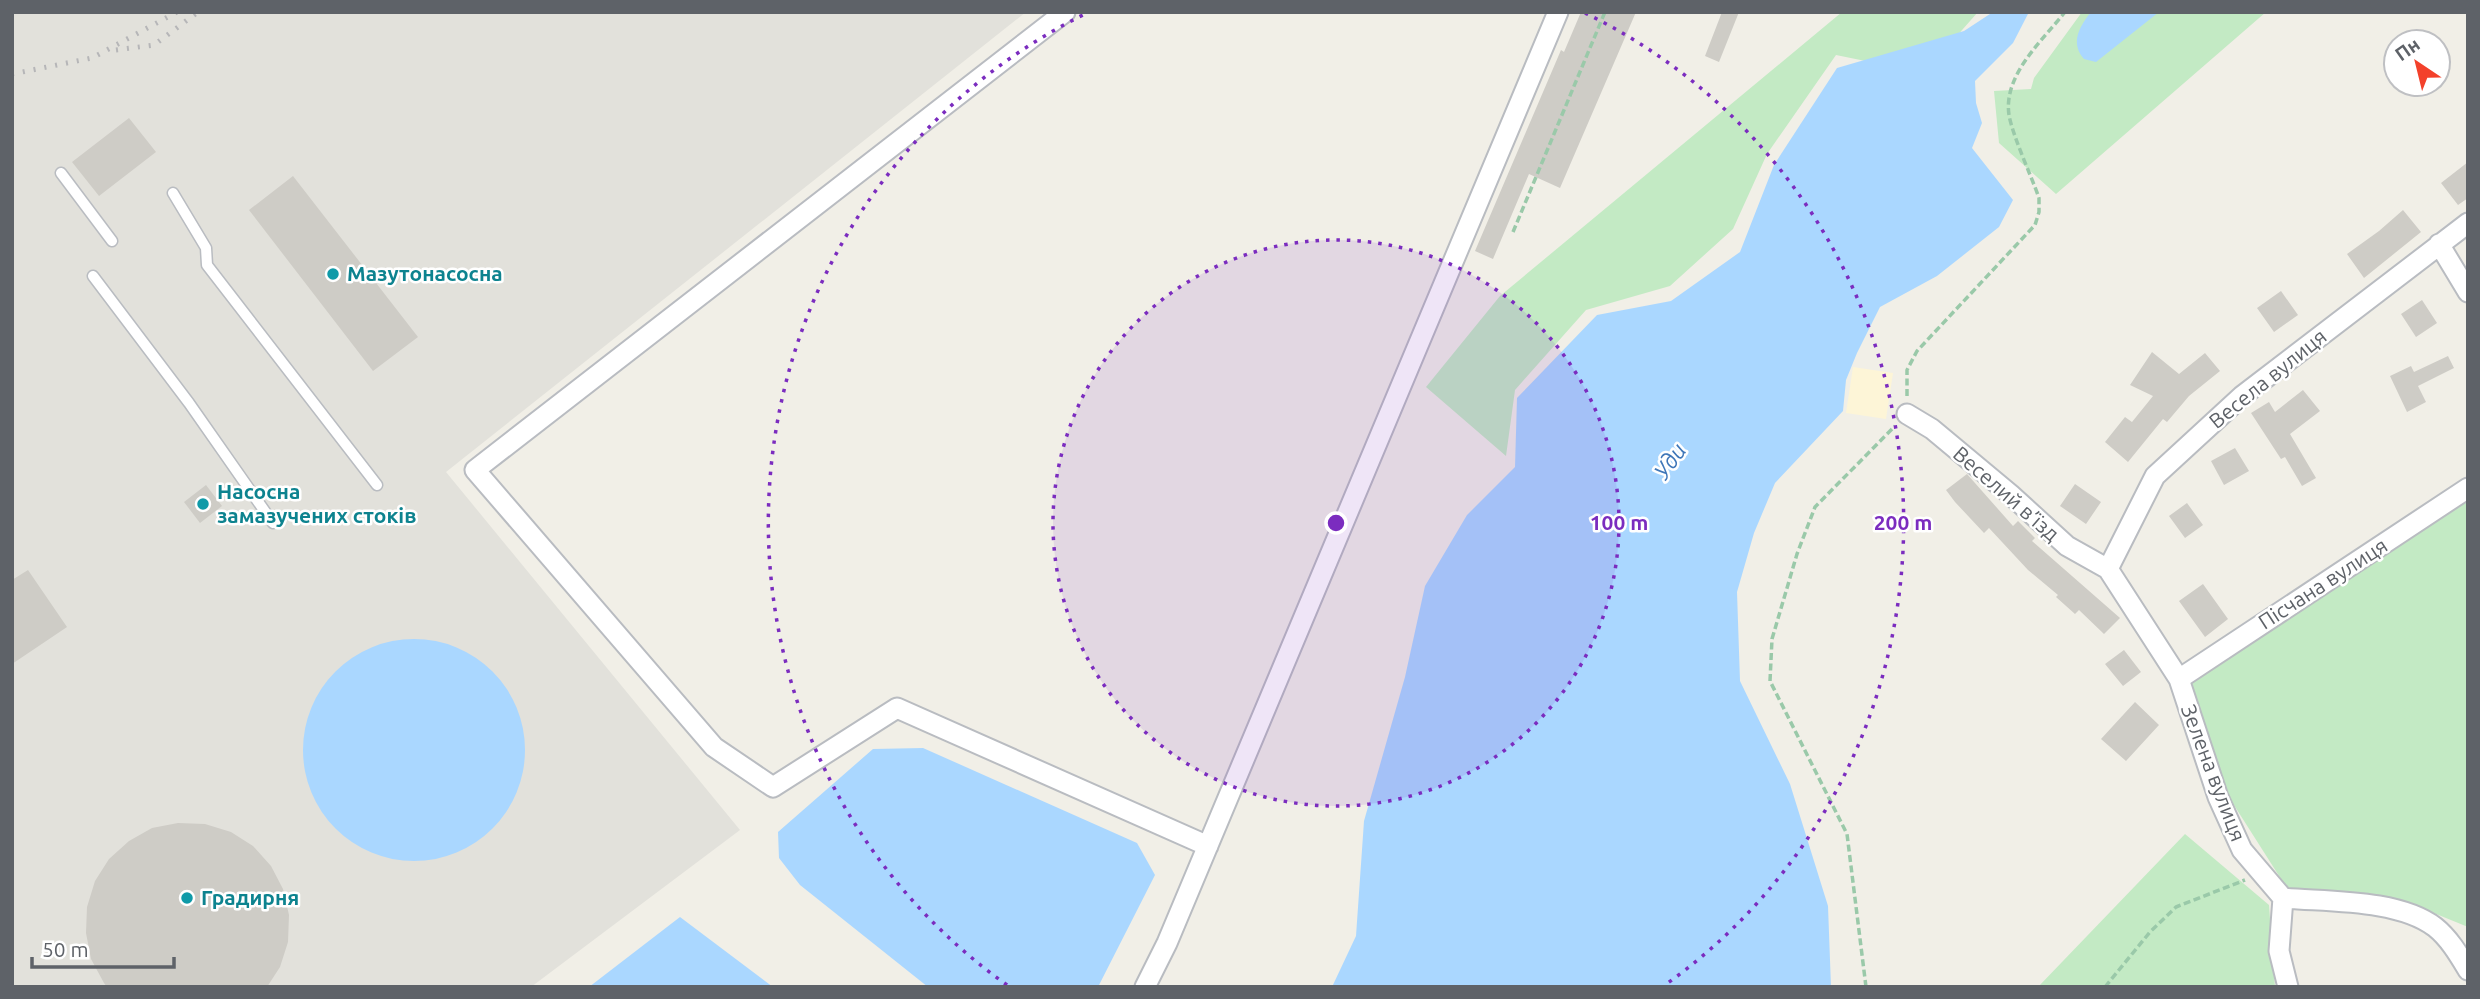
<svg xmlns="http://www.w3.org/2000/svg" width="2480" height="999" font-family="Ubuntu,sans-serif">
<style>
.industrial{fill:#e2e1db}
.green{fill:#c3eac4}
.sand{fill:#fdf5d7}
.water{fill:#aad7ff}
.building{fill:#ceccc6}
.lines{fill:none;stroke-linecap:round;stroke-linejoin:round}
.service-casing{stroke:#b9bcc1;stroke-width:13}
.minor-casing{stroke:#b9bcc1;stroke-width:23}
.path{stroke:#9ac9a9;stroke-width:3.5;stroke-dasharray:7 3.5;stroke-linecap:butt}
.service{stroke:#fff;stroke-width:10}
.minor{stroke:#fff;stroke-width:19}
.rail{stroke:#b6b6b8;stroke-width:5;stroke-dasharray:2 9;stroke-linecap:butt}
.ring{fill:none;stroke:#7b2cbf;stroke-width:3.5;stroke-dasharray:3.5 7}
.culture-dot{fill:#0f9aa8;stroke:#fff;stroke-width:2.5}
.labels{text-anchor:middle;stroke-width:5;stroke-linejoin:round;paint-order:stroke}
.culture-label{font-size:21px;font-weight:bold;fill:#0d838f;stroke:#fff;text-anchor:start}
.street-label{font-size:21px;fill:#5e6268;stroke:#fff}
.water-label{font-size:23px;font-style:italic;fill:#3e76b8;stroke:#fff}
.centre{fill:#7b2cbf;stroke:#fff;stroke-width:3.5}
.ring-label{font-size:21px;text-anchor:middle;font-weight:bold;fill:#7b2cbf;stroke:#fff;stroke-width:5;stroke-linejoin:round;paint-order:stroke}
</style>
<rect width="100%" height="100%" fill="#f1efe7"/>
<path class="industrial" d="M12,12h1014l-580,460 294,358 -209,157h-519z"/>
<path class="green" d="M1842,12h136l-54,61 -88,-18 -69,99 -34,75 -63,57 -84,24 -71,80 -9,66 -80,-69 74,-91z
M2082,12h184l-210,182 -57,-51 -5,-52 37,-2 3,-11z
M2468,497v430l-49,-20 -40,-9 -91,-8 -63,-99 -34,-111z
M2185,834l84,71 6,82h-237z"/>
<path class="sand" d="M1853,367l40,6 -7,46 -40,-6z"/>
<path class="water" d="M1993,12h36l-16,31 -38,38 1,22 6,20 -10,25 41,52 -14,27 -62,49 -57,31 -23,46 -11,27 -3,31 -68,72 -21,50 -17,59 3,89 50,103 38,122 3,81h-499l24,-51 8,-115 41,-144 20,-91 42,-71 48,-48 2,-69 80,-83 74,-14 69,-49 34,-87 63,-97 127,-37z
M2091,12h68l-63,50 -12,-3c-14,-16 -5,-32 7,-47z
M303 750a111 111 0 1 1 222 0a111 111 0 1 1-222 0Z
M923,748l214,95 18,32 -57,112h-170l-128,-102 -21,-27 -1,-26 95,-83z
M680,917l93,70h-184z"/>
<path class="building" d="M1581,12h55l-76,176 -31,-14 -36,85 -18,-8 86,-201 3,2z
M1722,12h17l-20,50 -14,-6z
M129,118l27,34 -57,44 -27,-34z
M2468,162v36l-10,7 -17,-22z
M293,176l125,161 -45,34 -124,-161z
M2403,210l18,22 -57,46 -17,-24 32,-23z
M2281,291l17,24 -24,17 -17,-24z
M2422,300l15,23 -21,14 -15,-23z
M2152,352l27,22 26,-21 15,18 -31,25 -22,26 -4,-3 -35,43 -23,-20 20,-25 7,5 21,-26 -23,-11z
M2448,356l6,12 -36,18 8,16 -19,10 -17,-36 21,-10 3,6z
M2303,390l17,21 -30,23 26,44 -14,8 -17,-29 -4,2 -30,-46 18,-11 6,10z
M2235,448l14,23 -25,14 -13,-24z
M1967,474l46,52 5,-5 17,17 -3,3 88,77 -16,16 -25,-24 -4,4 -19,-17 2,-2 -30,-25 -39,-42 -5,5 -29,-31 -9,-12z
M2075,484l26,18 -15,22 -26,-18z
M206,485l16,21 -22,17 -16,-21z
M2187,503l16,22 -18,13 -16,-22z
M28,570l39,57 -55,37v-84z
M2203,584l25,35 -23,18 -26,-36z
M2124,650l17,22 -18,14 -18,-22z
M2135,702l24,23 -33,36 -25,-22z
M178,823l27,1 26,8 22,14 18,20 12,23 6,26 -1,27 -8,25 -13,20h-160l-3,-4 -13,-24 -5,-26 1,-26 8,-26 14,-22 20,-18 23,-13z"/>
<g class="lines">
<g class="service-casing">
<path id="service" d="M61,173l51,68
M173,193l33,55 1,17 170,220
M93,276l96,127 84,120"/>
</g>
<g class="minor-casing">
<path id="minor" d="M1065,12l-590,458 239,277 59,40 124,-79 311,138
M2439,244l29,48
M1907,414l25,15 78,65 57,52 41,23 71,110 39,118 24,53 41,48c45,4 115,1 152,29 14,11 24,28 33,43
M2108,569l47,-93 87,-80 226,-173
M2179,679l289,-191
M2283,898l-4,53 9,36
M1145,987l22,-44 391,-931"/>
</g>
<path class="path" d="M1513,232l92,-220
M1907,396v-26l10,-19 118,-126 4,-13v-14c-8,-23 -26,-61 -30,-83 -6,-40 33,-74 56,-103
M1866,987l-19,-153 -77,-153 2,-42 25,-85 18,-47 80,-81
M2105,987l45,-55 26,-25 69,-27"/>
<use href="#service" class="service"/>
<use href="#minor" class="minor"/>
<path class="rail" d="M116,50l38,-5 44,-33
M12,74l80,-16 85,-46"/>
</g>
<circle cx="1336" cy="523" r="283" fill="#7b2cbf" fill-opacity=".12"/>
<g class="ring">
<circle cx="1336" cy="523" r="283"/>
<path d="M1007 985A567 567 0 0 1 1087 13M1585 13A567 567 0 0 1 1665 985"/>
</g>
<g class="culture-dot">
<circle cx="333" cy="274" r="7"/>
<circle cx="203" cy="504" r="7"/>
<circle cx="187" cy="898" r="7"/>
</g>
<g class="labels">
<g class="culture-label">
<text x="347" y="281">Мазутонасосна</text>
<text x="217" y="499">Насосна<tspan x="217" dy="24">замазучених стоків</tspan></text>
<text x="201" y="905">Градирня</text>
</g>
<g class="street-label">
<text transform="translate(2268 379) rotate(-39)" y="7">Весела вулиця</text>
<text transform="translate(2006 494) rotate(41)" y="7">Веселий в’їзд</text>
<text transform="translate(2323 584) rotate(-33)" y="7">Пісчана вулиця</text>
<text transform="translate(2213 773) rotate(69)" y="7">Зелена вулиця</text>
</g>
<g class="water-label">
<text transform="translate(1670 461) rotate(-55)" y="8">Уди</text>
</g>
</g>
<circle cx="1336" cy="523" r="10" class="centre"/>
<g class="ring-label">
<text x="1619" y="530">100 m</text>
<text x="1903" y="530">200 m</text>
</g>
<rect width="2480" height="999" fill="none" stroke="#5e6268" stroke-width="28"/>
<g transform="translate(2417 63) rotate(325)"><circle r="33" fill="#ffffff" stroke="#bfc0c3" stroke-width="2"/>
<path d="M0-5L12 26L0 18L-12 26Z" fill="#f3412b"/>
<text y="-10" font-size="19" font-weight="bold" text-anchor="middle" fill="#5e6268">Пн</text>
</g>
<path d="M32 957v10h142v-10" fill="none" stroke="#5e6268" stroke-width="3.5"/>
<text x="42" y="957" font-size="21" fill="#5e6268" stroke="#ffffff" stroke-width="5" paint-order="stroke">50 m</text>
</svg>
